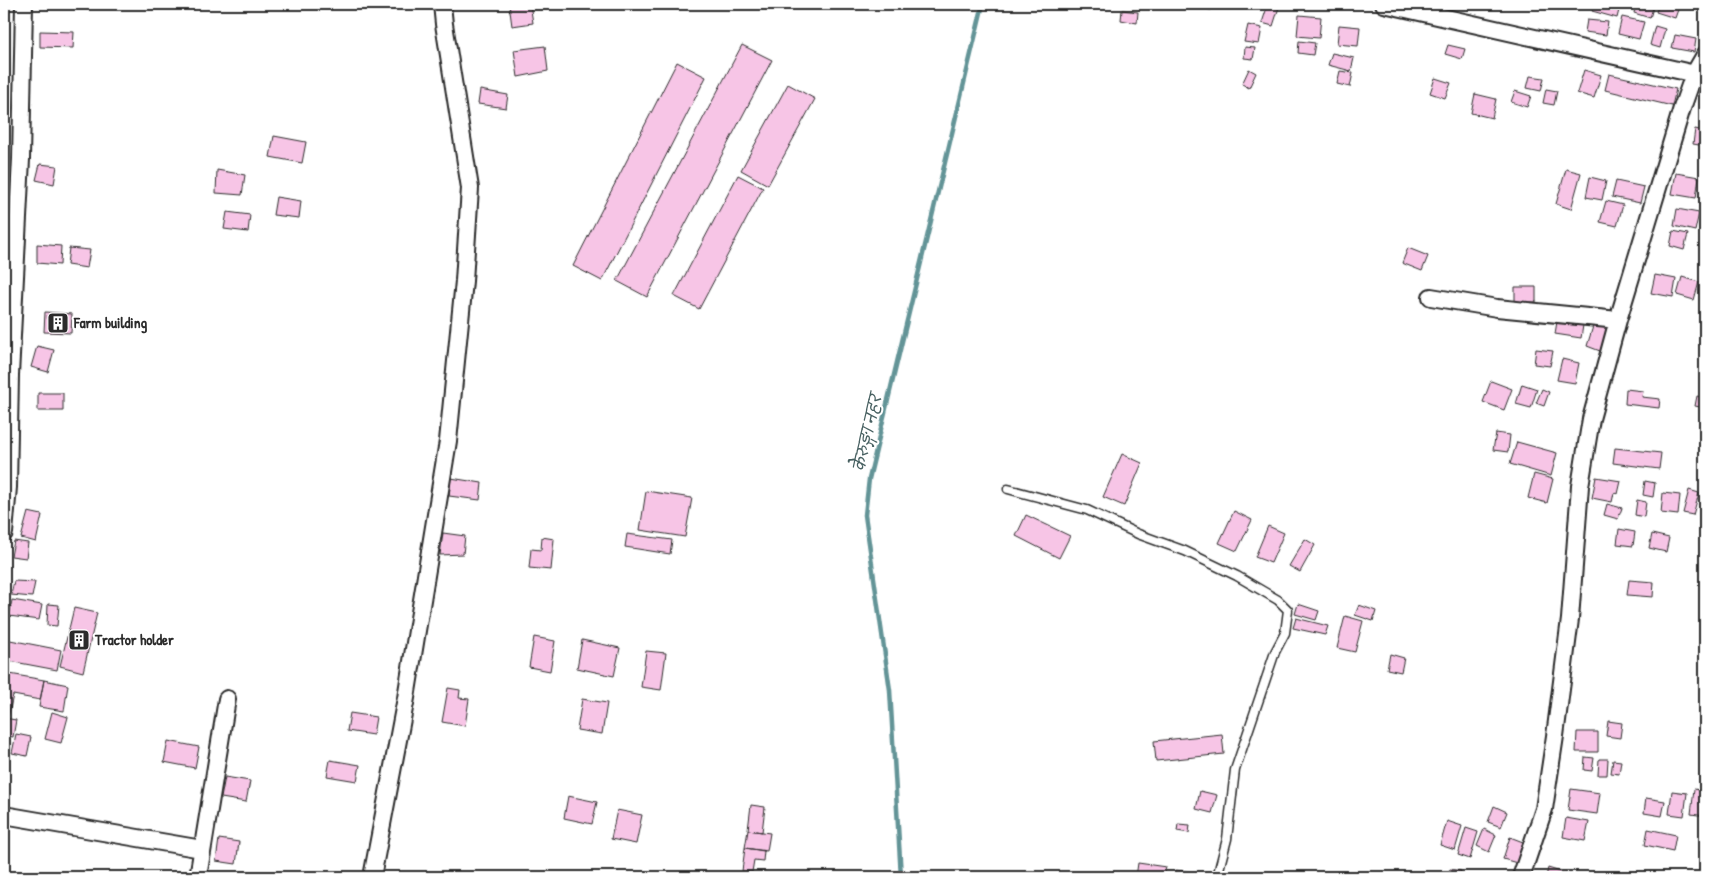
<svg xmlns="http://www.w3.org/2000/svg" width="1709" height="881" font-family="'Patrick Hand','Playpen Sans Deva',sans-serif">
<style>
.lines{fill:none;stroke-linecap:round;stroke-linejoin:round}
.stream{stroke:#639497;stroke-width:4.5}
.building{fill:#f7c5e6;stroke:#2b2b2b}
.lane-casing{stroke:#2b2b2b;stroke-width:11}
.street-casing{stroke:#2b2b2b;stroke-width:20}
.lane{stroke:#fff;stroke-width:8}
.street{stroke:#fff;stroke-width:16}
.labels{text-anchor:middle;stroke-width:4;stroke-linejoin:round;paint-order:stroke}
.poi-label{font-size:15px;font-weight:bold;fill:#2b2b2b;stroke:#fff;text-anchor:start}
.water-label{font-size:16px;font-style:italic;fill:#476061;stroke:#fff}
</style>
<rect width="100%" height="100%" fill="#fff"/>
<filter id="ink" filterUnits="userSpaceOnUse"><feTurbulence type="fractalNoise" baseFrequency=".02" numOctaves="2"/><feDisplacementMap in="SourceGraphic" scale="10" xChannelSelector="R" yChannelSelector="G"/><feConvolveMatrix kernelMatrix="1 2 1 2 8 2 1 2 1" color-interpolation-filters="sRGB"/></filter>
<g filter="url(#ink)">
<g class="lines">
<path class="stream" d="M901,877l-11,-187 -25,-175 4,-36 114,-475"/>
</g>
<path class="building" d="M509,4h21l3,19 -21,3z
M1199,4h13l-1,6 -13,-2z
M1216,4h22l-2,5z
M1268,4h12l-7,22 -11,-3z
M1594,4l25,6 -2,8 -25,-7z
M1636,4h18l-4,14 -16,-5z
M1659,4h21l-5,14 -19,-6z
M1122,10l16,2 -1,11 -16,-3z
M1299,15l22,2 -2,21 -22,-2z
M1622,17l22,5 -5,17 -21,-5z
M1587,20l21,2 -2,13 -21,-3z
M1248,25l14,3 -3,16 -15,-2z
M1339,25l21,2 -2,19 -21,-2z
M1655,26l10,3 -5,19 -10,-3z
M40,31l34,1 -1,16 -33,-1z
M1675,35l21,4 -2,13 -22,-4z
M1299,41l16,2 -2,12 -15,-2z
M742,45l30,15 -125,237 -30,-16z
M1448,45l17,4 -3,10 -17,-5z
M545,46l3,25 -30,6 -4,-27z
M1245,47l10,1 -2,11 -9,-1z
M1332,53l22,5 -3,13 -23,-6z
M677,62l29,15 -104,204 -29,-15z
M1249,69l7,4 -7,15 -7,-4z
M1584,70l17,5 -7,23 -17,-5z
M1340,71l13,2 -3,14 -13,-3z
M1609,74l67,15 -4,17 -67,-16z
M1530,76l14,2 -3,13 -14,-3z
M1435,78l16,5 -6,15 -15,-5z
M788,84l27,15 -47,86 -27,-15z
M1546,89l11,2 -3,14 -11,-2z
M480,90l28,5 -2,13 -28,-4z
M1515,91l16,5 -4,11 -16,-5z
M1475,94l21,5 -4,19 -21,-5z
M1695,129l10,2v15l-12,-2z
M274,136l32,6 -4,21 -32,-6z
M40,164l17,2 -3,18 -18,-4z
M4,165h3v19h-3z
M1566,169l15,4 -10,36 -15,-5z
M217,170l28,5 -3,20 -26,-2z
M1676,173l23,4 -3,21 -24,-4z
M738,175l25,13 -64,121 -25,-13z
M1590,177l16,4 -4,19 -16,-3z
M1616,181l28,6 -4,16 -28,-6z
M276,197l25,4 -2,17 -26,-3z
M1606,201l17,4 -6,21 -17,-4z
M1677,209l22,4 -4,18 -21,-5z
M227,212l23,3 -2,17 -24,-3z
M4,227h3l-2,26h-1z
M1673,231l15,3 -4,16 -14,-4z
M37,244l24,2 -1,19 -23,-2z
M69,248l21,2 -3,18 -20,-3z
M1408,248l20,8 -6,15 -20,-8z
M1655,275l21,4 -3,18 -22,-4z
M1682,277l17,5 -5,18 -17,-5z
M1515,287h21v15h-21z
M45,312l27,2 -1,19 -27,-1z
M1558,315l26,4 -3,19 -26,-4z
M1594,323l14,4 -8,24 -13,-5z
M37,346l17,4 -6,22 -17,-5z
M1536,349l17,2 -3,15 -16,-2z
M1562,359l17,4 -4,20 -18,-3z
M1491,381l21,8 -8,21 -21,-8z
M1522,384l15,5 -6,19 -15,-4z
M1542,389l7,3 -5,14 -8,-3z
M1626,389l17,2 -1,6 18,2 -1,9 -34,-4z
M38,393h25v18h-25z
M1697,396l8,2v10l-10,-2z
M1496,433l14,2 -2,17 -15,-2z
M1517,442l40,11 -6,23 -41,-12z
M1615,448l46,5 -2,16 -46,-6z
M1122,454l20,9 -18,43 -21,-9z
M1534,474l19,5 -6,24 -19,-5z
M1596,477l25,4 -3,13 -4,-1 -2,9 -20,-4z
M451,478l31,5 -2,17 -31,-4z
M1645,481l10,2 -2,14 -10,-2z
M1689,490l10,3 -6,22 -10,-2z
M646,491l46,7 -7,39 -45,-7z
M1663,493l17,2 -2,20 -17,-2z
M1637,500l9,2 -2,15 -9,-2z
M1704,501h1v15h-2z
M1607,504l15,4 -4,11 -14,-4z
M1234,511l18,9 -15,31 -18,-8z
M28,512l14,3 -6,27 -15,-4z
M1026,515l44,21 -11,22 -43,-22z
M1268,526l16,7 -13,30 -16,-6z
M1619,529l16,3 -2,14 -16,-2z
M443,533l22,3 -2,18 -23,1z
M627,534l45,6 -2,14 -45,-7z
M1652,534l17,4 -3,14 -17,-4z
M542,537l12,2 -3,31 -22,-2 2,-19 10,1z
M1305,539l10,6 -15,27 -11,-6z
M14,541l14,2 -2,15 -15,-2z
M1629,580l25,2 -1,15 -26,-2z
M14,581l21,1 -3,15 -21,-2z
M12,600l30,5 -3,15 -30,-4z
M48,604l11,1 -2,21 -10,-1z
M1298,604l21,7 -3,9 -21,-6z
M1359,605l17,6 -3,10 -18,-6z
M74,608l23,5 -14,59 -23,-6z
M1345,616l18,5 -8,31 -18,-4z
M1296,618l32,8 -3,9 -32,-7z
M534,637l21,4 -5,30 -21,-4z
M5,639l56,11 -4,20 -53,-10z
M582,640l38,8 -6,28 -37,-8z
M646,651l20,2 -5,37 -20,-3z
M1390,654l14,4 -3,14 -14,-3z
M4,673l40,7 -4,20 -27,-5 -5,23h-4z
M44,680l24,5 -4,26 -25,-4z
M448,688l12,2 -1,8 10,1 -4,27 -23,-4z
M582,699l25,4 -5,31 -25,-4z
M52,712l16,5 -7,26 -16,-4z
M350,713l26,4 -3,18 -26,-4z
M4,718l12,2 -3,17 -9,-2z
M1608,721l14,2 -2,15 -14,-2z
M1577,732h21v20h-22z
M16,734l15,3 -4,19 -15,-3z
M1222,734l2,20 -68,7 -2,-20z
M168,741l31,6 -4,21 -31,-6z
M1585,757l9,1 -2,13 -8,-1z
M1599,759h9l-1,16h-9z
M330,760l30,5 -3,16 -30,-5z
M1613,760l8,1 -2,13 -8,-1z
M225,777l25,4 -4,21 -25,-4z
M1571,789l29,4 -3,21 -29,-4z
M1694,789l11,2v25l-14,-2z
M1200,791l17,4 -5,18 -16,-4z
M1672,791l15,2 -3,23 -15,-2z
M568,796l29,6 -5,22 -28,-6z
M1646,798l19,3 -3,15 -18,-3z
M751,805l14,2 -3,25 -14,-2z
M1494,806l13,6 -6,15 -13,-5z
M617,810l25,5 -6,29 -25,-5z
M1566,818l23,4 -4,19 -22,-4z
M1447,821l15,5 -7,24 -15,-5z
M1178,824l12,1 -1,8 -12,-2z
M1466,828l12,4 -8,27 -12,-4z
M1484,829l12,6 -7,17 -12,-6z
M1648,829l28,6 -3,16 -28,-6z
M748,830l22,3 -3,18 -22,-3z
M1510,837l13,5 -6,21 -14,-4z
M219,839l20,3 -3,22 -20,-3z
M745,848l19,3 -1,10 -9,-1 -2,12 -10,-1z
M1138,863l28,4 -2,10h-28z
M1548,868l19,6 -1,3h-20z
M1450,869l11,2 -1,6h-12z
M1175,870l28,3v4h-28z
M1596,872l20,5h-22z"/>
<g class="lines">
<g class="lane-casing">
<path id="lane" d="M1008,489l79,21 51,24 47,17 52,25 41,24 10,10 -3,23 -10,19 -40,118 -8,69 -10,38"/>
</g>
<g class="street-casing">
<path id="street" d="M1384,4l320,72
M1431,297l66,11 121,12
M4,533l4,-46 2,-112 11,-216 3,-155
M4,815l198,34
M198,877l29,-178
M372,877l34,-179 42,-257 16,-160 6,-93 -26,-164 -2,-20
M1521,877l23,-68 11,-73 15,-117 10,-133 11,-67 27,-99 64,-212 12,-34 11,-19"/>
</g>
<use href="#lane" class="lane"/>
<use href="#street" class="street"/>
</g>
</g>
<defs>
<g id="building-square" transform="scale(1.125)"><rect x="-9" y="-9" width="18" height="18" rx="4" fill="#2b2b2b" stroke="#fff"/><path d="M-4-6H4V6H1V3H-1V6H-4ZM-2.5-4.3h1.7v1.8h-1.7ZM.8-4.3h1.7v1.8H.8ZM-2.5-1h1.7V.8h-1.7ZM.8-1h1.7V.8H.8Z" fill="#fff"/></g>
</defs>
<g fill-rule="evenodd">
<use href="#building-square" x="58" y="323"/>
<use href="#building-square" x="79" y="640"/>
</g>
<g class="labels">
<g class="poi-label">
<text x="74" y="328">Farm building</text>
<text x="95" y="645">Tractor holder</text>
</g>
<g class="water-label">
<text transform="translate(867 433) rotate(-77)" y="6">केेरुङ्गा नहर</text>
</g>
</g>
<rect width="1709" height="881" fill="none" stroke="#fff" stroke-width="20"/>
<rect x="10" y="10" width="1689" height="861" fill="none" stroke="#2b2b2b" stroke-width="2" filter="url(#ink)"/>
</svg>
